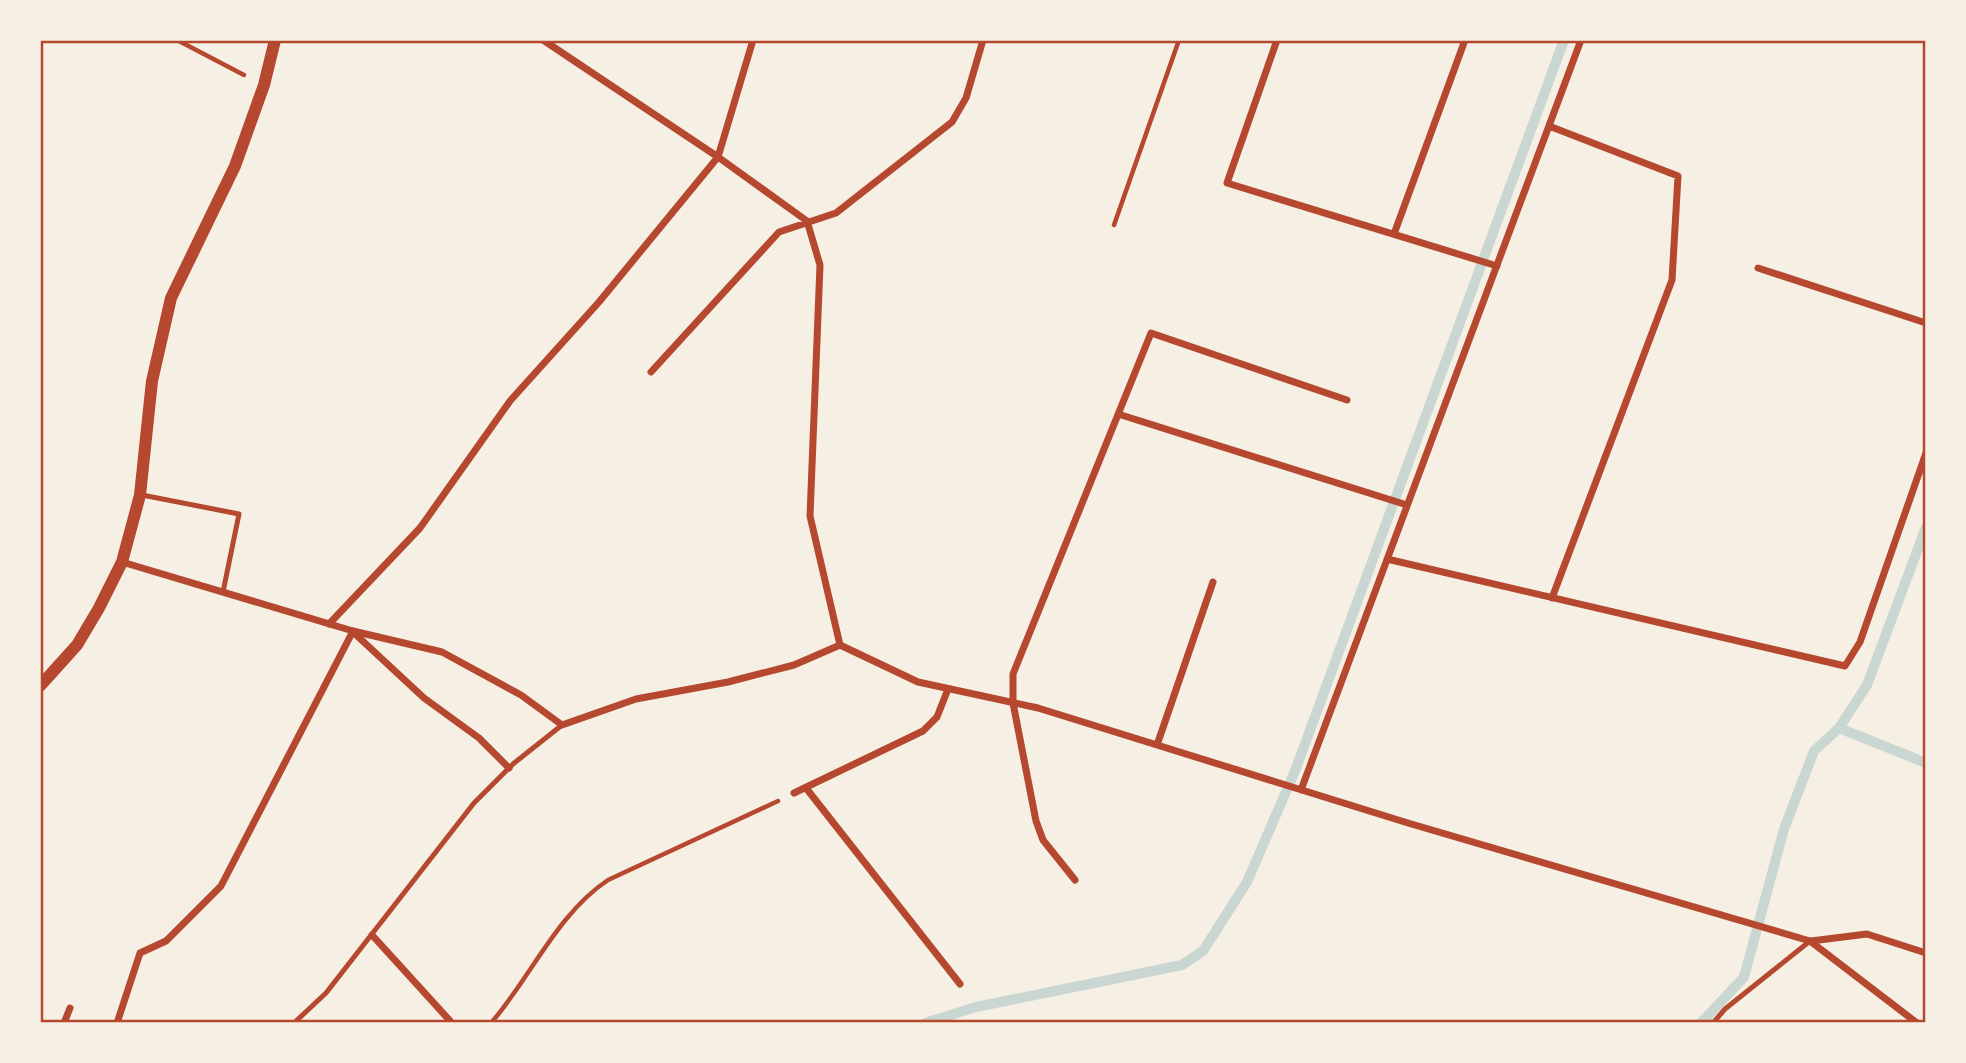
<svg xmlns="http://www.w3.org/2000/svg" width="1966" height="1063" font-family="'Noto Serif',serif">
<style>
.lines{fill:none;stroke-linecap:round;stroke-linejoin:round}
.stream{stroke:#c9d6d2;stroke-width:10}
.path{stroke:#b5482f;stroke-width:4.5}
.service{stroke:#b5482f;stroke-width:5}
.minor{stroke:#b5482f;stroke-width:7}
.tertiary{stroke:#b5482f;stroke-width:12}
.neatline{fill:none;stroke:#b5482f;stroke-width:2.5}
</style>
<rect width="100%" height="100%" fill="#f6efe4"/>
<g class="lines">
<path class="stream" d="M1839,728l87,35
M925,1023l51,-16 206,-42 21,-14 44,-69 48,-111 269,-731
M1701,1023l43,-46 40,-148 30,-78 25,-23 28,-43 59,-158"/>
<path class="path" d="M177,40l67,35
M1114,225l65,-185
M491,1023c40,-46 66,-109 117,-143l170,-79"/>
<path class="service" d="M142,495l97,19 -16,78
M294,1023l32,-30 148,-190 39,-39 49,-39
M1713,1023l12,-14 85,-68"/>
<path class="minor" d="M543,40l175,117 89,64 13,44 -10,251 30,129
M1277,40l-50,143 270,83
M1549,126l129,50 -6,104 -120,318
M1394,234l71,-194
M1758,268l168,55
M651,372l128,-140 57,-19 116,-91 14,-24 17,-58
M1118,414l289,91
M1387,559l458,107 15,-24 66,-189
M122,562l231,69 89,21 79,43 41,30 74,-26 92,-17 66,-17 46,-20 78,37 120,26 370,115 402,118 107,82
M329,624l91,-96 90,-127 89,-99 119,-145 35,-117
M353,632l71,66 55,40 30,30
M1157,745l56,-163
M806,788l154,196
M1301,790l280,-750
M794,793l129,-62 14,-14 11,-28
M1075,880l-32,-40 -7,-19 -23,-118v-29l138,-341 196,67
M372,935l80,88
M1811,941l56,-7 59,19
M64,1023l6,-15
M117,1023l23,-70 26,-12 55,-55 132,-255"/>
<path class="tertiary" d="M40,686l37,-41 22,-37 23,-46 18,-67 12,-114 19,-83 64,-132 29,-81 11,-45"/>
</g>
<rect width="1966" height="1063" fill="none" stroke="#f6efe4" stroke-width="84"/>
<rect x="42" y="42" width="1882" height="979" class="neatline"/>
</svg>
